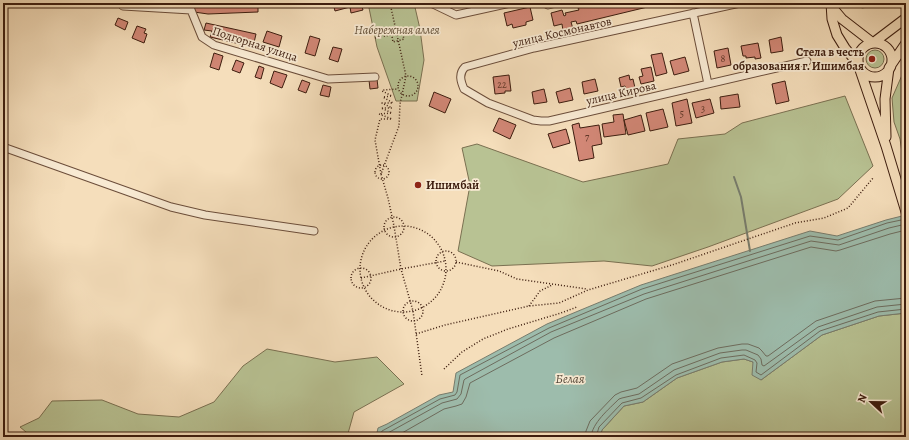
<svg xmlns="http://www.w3.org/2000/svg" width="909" height="440" font-family="Alegreya,serif">
<style>
.green{fill:#b8c293;stroke:#7a7051}
.water{fill:#9dbcac;stroke:#777c6d}
.lines{fill:none;stroke-linecap:round;stroke-linejoin:round}
.shore{stroke:#6d6c5e;stroke-width:1}
.stream{stroke:#777c6d;stroke-width:2}
.building{fill:#d28776;stroke:#3d1d0f}
.minor-casing{stroke:#6b4d3a;stroke-width:9}
.major-casing{stroke:#3d1d0f;stroke-width:11}
.path{stroke:#3d1d0f;stroke-width:1.5;stroke-dasharray:1 2;stroke-linecap:butt}
.minor{stroke:#f8ead3;stroke-width:7}
.major{stroke:#f5debb;stroke-width:9}
.poi-dot{fill:#8f2418;stroke:#f8ead3;stroke-width:1.5}
.labels{text-anchor:middle;stroke-width:3.5;stroke-linejoin:round;paint-order:stroke}
.number-label{font-size:10px;fill:#623829}
.park-label{font-size:12px;font-style:italic;fill:#624f37;stroke:#f8ead3}
.street-label{font-size:12px;fill:#3d1d0f;stroke:#f8ead3}
.poi-label{font-size:12px;font-weight:bold;fill:#3d1d0f;stroke:#f8ead3;text-anchor:end}
.water-label{font-size:13px;font-style:italic;fill:#5a4d3e;stroke:#f8ead3}
</style>
<rect width="100%" height="100%" fill="#f5debb"/>
<filter id="stains"><feTurbulence type="fractalNoise" baseFrequency=".005" numOctaves="4"/><feColorMatrix values="0 0 0 0 .2 0 0 0 0 .09 0 0 0 0 .02 0 0 0 .5 -.17"/></filter>
<radialGradient id="worn" r=".72"><stop offset=".6" stop-color="#630" stop-opacity="0"/><stop offset="1" stop-color="#630" stop-opacity=".3"/></radialGradient>
<path class="green" d="M368,3h46l6,26 4,31 -7,41h-21l-19,-54z
M855,3h36l-29,5z
M866 59a9 9 0 1 1 18 0a9 9 0 1 1-18 0Z
M906,66v99l-2,1 -4,-27 -6,-17 -2,-24z
M845,96l28,70 -35,33 -130,48 -56,19 -48,-5 -112,5 -34,-15 12,-66 -8,-37 15,-4 106,38 85,-18 10,-25 47,-5 17,-11z
M906,313v124h-306l2,-7 22,-24 19,-4 34,-24 45,-16 22,-3 9,3 8,18 61,-45 57,-19z
M267,349l68,13 42,-5 27,27 -50,28 -7,25h-315l-12,-10 19,-9 13,-17 50,-1 36,14 41,3 35,-15 29,-36z"/>
<path class="water" d="M906,215v98l-27,3 -57,19 -61,45 -9,-5 1,-13 -9,-3 -22,3 -45,16 -34,24 -19,4 -22,24 -2,7h-224l2,-9 9,-4 52,-29 14,-3 3,-19 91,-49 94,-39 169,-54 27,5 49,-16z"/>
<g class="lines">
<path class="shore" d="M380,437l2,-6 58,-32 15,-4 2,-3 3,-17 89,-47 93,-39 168,-53 28,4 49,-17 19,-4
M385,437l1,-3 56,-31 15,-4 4,-5 3,-14 1,-1 86,-47 93,-38 167,-53 28,4 50,-17 17,-4
M395,437l49,-28 12,-3 6,-2 4,-7 4,-14 84,-45 92,-39 165,-52 25,4 4,-1 50,-16 16,-4
M585,437l1,-6 4,-10 25,-26 6,-3 16,-4 35,-24 46,-16 24,-4h6l11,4 3,3 4,5h2l48,-35 59,-20 31,-3
M591,437c1,-14 18,-28 28,-38l3,-1 17,-4 35,-24 46,-17 22,-3h4l12,5 3,4 1,6 2,1 54,-39 59,-20 29,-3
M596,437l3,-10 23,-24 19,-5 35,-23 45,-17 23,-3 11,5 2,3 -1,9 5,3 59,-44 58,-19 28,-3"/>
<path class="stream" d="M734,177l7,20 9,54"/>
</g>
<path class="building" d="M333,3h28l2,7 -12,3 -1,-6 -15,4z
M602,3h62l-87,21 -1,-3 -5,1 2,7 -10,2 -1,-7 -8,2 -3,-13 11,-3 2,6 2,-1 -1,-2 14,-3 -1,-2z
M195,5l15,1 48,-1v7l-50,2 -14,-2z
M530,7l3,13 -7,2v3l-13,3 -1,-4 -5,2 -3,-13z
M118,18l10,4 -3,8 -10,-5z
M206,23l50,11 -3,13 -43,-10 2,-6 -8,-1z
M137,26l9,3 -2,4 3,1 -3,9 -12,-5z
M267,31l15,5 -3,11 -16,-5z
M310,36l10,3 -5,17 -10,-3z
M781,37l2,14 -12,2 -2,-13z
M758,43l3,15 -6,1v-2l-9,1v-2h-3l-2,-10z
M333,47l9,2 -4,13 -9,-3z
M728,48l3,17 -14,3 -3,-17z
M214,53l9,3 -4,14 -9,-3z
M662,53l5,20 -11,3 -5,-21z
M685,57l4,14 -15,4 -4,-14z
M236,60l8,3 -4,10 -8,-3z
M259,66l5,2 -3,11 -6,-2z
M651,67l3,14 -13,3 -2,-7 4,-1 -2,-7z
M274,71l13,4 -5,13 -12,-5z
M509,75l2,16h-6v2l-10,1 -2,-17z
M629,75l1,5 3,-1 2,9 -9,2 -1,-4 -4,1 -2,-9z
M377,79l1,9 -8,1 -1,-9z
M595,79l3,12 -14,3 -2,-12z
M302,80l8,3 -4,10 -8,-3z
M785,81l4,20 -13,3 -4,-20z
M323,85l8,2 -2,10 -9,-2z
M570,88l3,12 -14,3 -3,-11z
M544,89l3,13 -13,2 -2,-12z
M434,92l17,7 -6,14 -16,-7z
M738,94l2,13 -19,2 -1,-12z
M687,99l5,24 -16,3 -4,-23z
M710,99l4,14 -18,5 -4,-15z
M663,109l5,18 -18,4 -4,-18z
M623,114l3,20 -22,3 -2,-13 12,-2 -1,-7z
M641,115l4,16 -17,4 -4,-15z
M499,118l17,7 -6,14 -17,-8z
M579,123l1,5 19,-3 3,19 -10,2 2,12 -15,3 -7,-36z
M566,129l4,14 -17,5 -5,-14z"/>
<g class="lines">
<g class="minor-casing">
<path id="minor" d="M431,3l25,12 55,-12
M545,3l3,2 8,-2
M740,3l-206,45 -69,19c-7,7 -4,15 -1,22l24,14 45,17 8,1h8l258,-60
M123,6l68,4
M191,10l11,27 12,8 114,34 47,-2
M693,13l15,71
M3,147l168,60 34,8 109,16"/>
</g>
<g class="major-casing">
<path id="major" d="M831,3l1,16 5,16 8,13 13,16 28,82 20,66
M831,6l11,13 31,24 33,-25
M858 60a17 17 0 1 1 34 0a17 17 0 1 1-34 0Z
M886,137l-1,-38 4,-31 17,-25"/>
</g>
<path class="path" d="M390,3l16,73 -6,28 -1,22 -18,48 7,24 6,28 7,43 12,42 9,65
M401,28l3,11 -11,3 -2,-12z
M375,38l45,-9
M398 86a10 10 0 1 1 20 0a10 10 0 1 1-20 0Z
M375 172a7 7 0 1 1 14 0a7 7 0 1 1-14 0Z
M381,174l-6,-34 5,-21h12l-13,-5 13,-1 -11,-5h11l-10,-5h11l-10,-6 9,-1 -10,-5 1,-1 15,-1
M384 227a10 10 0 1 1 20 0a10 10 0 1 1-20 0Z
M360 269a43 43 0 1 1 86 0a43 43 0 1 1-86 0Z
M436 261a10 10 0 1 1 20 0a10 10 0 1 1-20 0Z
M456,262l43,9 18,8 70,10
M351 278a10 10 0 1 1 20 0a10 10 0 1 1-20 0Z
M361,278l40,-9 44,-8
M403 311a10 10 0 1 1 20 0a10 10 0 1 1-20 0Z
M529,306l11,-15 12,-6
M416,334l29,-9 84,-19 30,-3 29,-13 84,-25 123,-42 29,-5 24,-10 25,-30
M444,369l18,-17 21,-13 25,-10 53,-16 16,-6"/>
<use href="#minor" class="minor"/>
<use href="#major" class="major"/>
</g>
<g class="poi-dot">
<circle cx="872" cy="59" r="4"/>
<circle cx="418" cy="185" r="4"/>
</g>
<g class="labels">
<g class="number-label">
<text x="723" y="62">8</text>
<text x="502" y="88">22</text>
<text x="703" y="112">3</text>
<text x="682" y="117">5</text>
<text x="587" y="140">7</text>
</g>
<g class="park-label">
<text x="397" y="34">Набережная аллея</text>
</g>
<g class="street-label">
<text transform="translate(562 32) rotate(-13)" y="4">улица Космонавтов</text>
<text transform="translate(255 44) rotate(18)" y="4">Подгорная улица</text>
<text transform="translate(621 93) rotate(-13)" y="4">улица Кирова</text>
</g>
<g class="poi-label">
<text x="864" y="56">Стела в честь<tspan x="864" dy="14">образования г. Ишимбая</tspan></text>
<text x="426" y="189" text-anchor="start">Ишимбай</text>
</g>
<g class="water-label">
<text x="570" y="383">Белая</text>
</g>
</g>
<rect width="909" height="440" fill="none" stroke="#f5debb" stroke-width="16"/>
<rect x="4" y="4" width="901" height="432" fill="none" stroke="#3d1d0f" stroke-width="2"/>
<rect x="8" y="8" width="893" height="424" fill="none" stroke="#3d1d0f"/>
<g transform="translate(871 402) rotate(292)" stroke="#f8ead3" stroke-width="3" paint-order="stroke">
<path d="M0-3L7 15L0 10L-7 15Z" fill="#3d1d0f"/>
<text y="-6" font-size="11" font-weight="bold" text-anchor="middle" fill="#3d1d0f">N</text>
</g>
<rect width="100%" height="100%" filter="url(#stains)"/>
<rect width="100%" height="100%" fill="url(#worn)"/>
</svg>
